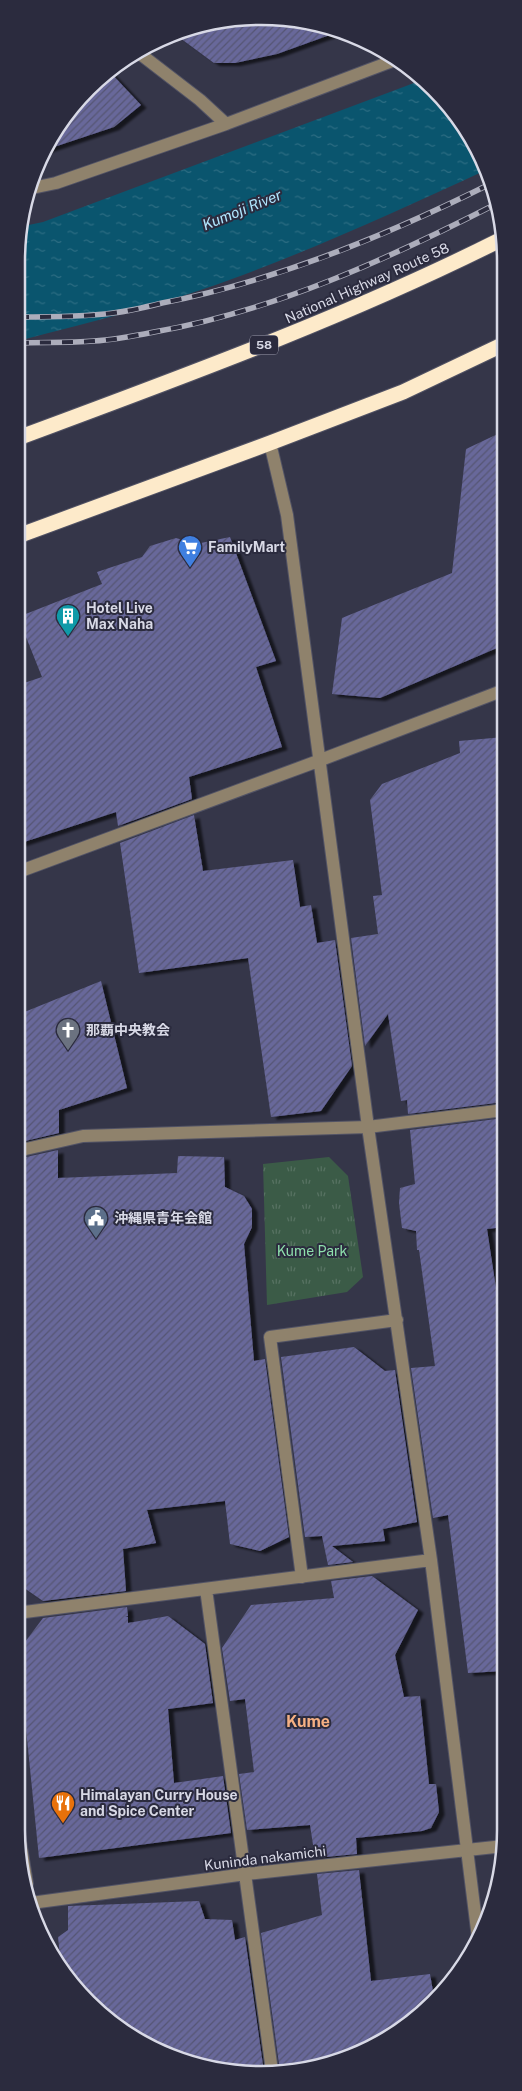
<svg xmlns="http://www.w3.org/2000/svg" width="522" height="2091" font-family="'Public Sans','Noto Sans JP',sans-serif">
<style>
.park{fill:url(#park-tufts)}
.water{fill:url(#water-ripples)}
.building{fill:url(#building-hatch);filter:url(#shadow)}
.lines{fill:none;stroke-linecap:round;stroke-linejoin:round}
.minor-casing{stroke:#525365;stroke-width:14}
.highway-casing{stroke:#525365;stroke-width:17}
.minor{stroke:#8f826c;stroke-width:12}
.highway{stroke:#fdeaca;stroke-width:15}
.rail-casing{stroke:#acadbb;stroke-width:5.5}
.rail{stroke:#2b2b3e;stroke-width:4;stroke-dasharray:11;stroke-linecap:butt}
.labels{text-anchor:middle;stroke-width:4;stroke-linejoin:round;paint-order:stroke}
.shield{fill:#2b2b3e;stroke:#a4a5b4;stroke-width:1}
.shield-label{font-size:12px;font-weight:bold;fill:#d8d9e6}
.street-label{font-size:14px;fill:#d8d9e6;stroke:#2b2b3e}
.poi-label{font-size:14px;font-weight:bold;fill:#d8d9e6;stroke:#2b2b3e;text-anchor:start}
.park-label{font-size:14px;fill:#8edfac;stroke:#2b2b3e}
.water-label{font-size:15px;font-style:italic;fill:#b0e6fe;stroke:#2b2b3e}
.quarter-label{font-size:16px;font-weight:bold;fill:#f5b083;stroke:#2b2b3e}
.rim{fill:none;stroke:#d8d9e6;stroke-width:2.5}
</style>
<defs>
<pattern id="park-tufts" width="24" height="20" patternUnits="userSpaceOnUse" patternTransform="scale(1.25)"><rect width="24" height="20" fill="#3b5b47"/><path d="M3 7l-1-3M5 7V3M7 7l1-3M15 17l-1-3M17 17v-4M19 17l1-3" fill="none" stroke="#577262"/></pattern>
<pattern id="water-ripples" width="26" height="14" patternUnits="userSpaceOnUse" patternTransform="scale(1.25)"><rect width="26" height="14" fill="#0a556e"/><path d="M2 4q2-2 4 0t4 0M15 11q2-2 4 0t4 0" fill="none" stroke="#2d6d83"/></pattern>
<pattern id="building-hatch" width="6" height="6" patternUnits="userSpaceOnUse" patternTransform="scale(1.25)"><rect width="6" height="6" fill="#68689a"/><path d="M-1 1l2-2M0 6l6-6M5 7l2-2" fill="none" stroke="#565674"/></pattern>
<filter id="shadow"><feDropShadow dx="5.5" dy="3" stdDeviation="1" flood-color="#0009"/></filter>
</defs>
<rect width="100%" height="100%" fill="#353649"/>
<path class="park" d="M329,1157l19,19 15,101 -16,15 -80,13 -4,-141z"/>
<path class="water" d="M422,80l12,8 47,65 5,17c-80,37 -161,74 -243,105 -73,28 -149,46 -225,66l1,-114 24,-5z"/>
<path class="building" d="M293,18l45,14 -61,22 -42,9h-21l-38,-28 22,-10z
M109,71l32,34 -27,22 -69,23 4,-12z
M504,431v214l-124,53 -48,-4 10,-76 110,-45 14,-124z
M230,537l46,124 -20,6 26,80 -93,30 3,22 -74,27 -2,-14 -98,32v-159l24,-8 -24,-60 84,-33 -5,-12 45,-15 8,-11 26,-8 20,6z
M504,737v365l-96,12 -1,-14 -6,1 -13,-87 -23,32 -14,-108 27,-4 -5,-38 9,-1 -12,-95 12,-16 78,-31 -1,-12z
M194,815l9,56 90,-11 7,47 11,-2 6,38 18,-3 17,126 -31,45 -50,6 -23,-159 -109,15 -19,-130z
M101,981l26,107 -68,22v23l-42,10v-128z
M504,1118v109l-17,2 10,66h7v376l-36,2 -20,-158 -15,3 -22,-150 24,-2 -16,-116h-2l-1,-19 -14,-3 -3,-25 1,-15 15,-4 -5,-54z
M58,1150v28l119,-5 1,-17 46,1 1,30 19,9 8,13v18l-8,17 10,117 11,-2 24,178 -29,14 -30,-7 -5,-43 -78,9 9,33 -33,6 3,42 -83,10 -26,-18v-424z
M354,1347l31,24 10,-1 22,152 -34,7 2,12 -53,5 21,16 -25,3 -6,-29 -17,1 -24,-180z
M372,1576l46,34 -23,45 9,42 16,-1 9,88h7l3,28 -8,16 -9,3 -66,7 1,16 -42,4 -5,-33 -63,5 -8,-56 15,-2 -9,-73 -15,2 -8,-53 29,-43 83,-7 -3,-17z
M127,1607l1,9 -3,1h3v6l40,-7 37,28 8,59 -45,6 6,74 49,-7 8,57 -192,25 -15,-149h-3l-5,-27v-28l27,-36z
M359,1870l12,111 59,-7 4,23 -24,27 -85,42 -45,5 -19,-138 61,-18 -5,-41z
M199,1901l6,18 27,1 3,20 10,-3 19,135 -19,2 -92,-24 -76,-58 -16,-26 -3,-29 10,-7v-24z"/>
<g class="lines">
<g class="minor-casing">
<path id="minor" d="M139,53l61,47 26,24
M32,188l24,-5 170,-59 169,-64
M270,443l17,72 81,612 63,433 47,378
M18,872l300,-111 186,-71
M17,1151l66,-15 285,-9 136,-17
M302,1577l-32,-240 127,-17
M206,1589l66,482
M17,1613l414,-53
M16,1817l11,67
M31,1903l215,-29 258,-28"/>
</g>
<g class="highway-casing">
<path id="highway" d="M18,438c164,-61 329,-121 486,-200
M18,536l252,-93 133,-51 101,-48"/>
</g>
<use href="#minor" class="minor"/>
<use href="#highway" class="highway"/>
<g class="rail-casing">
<path id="rail" d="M18,317c32,0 64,0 95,-4 17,-2 33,-6 49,-10 114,-22 224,-67 328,-119
M18,343c25,-1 51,0 76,-2 20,-1 40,-5 60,-9 120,-21 234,-73 342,-128"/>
</g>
<use href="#rail" class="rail"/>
</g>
<defs>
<g id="supermarket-pin" transform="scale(1.25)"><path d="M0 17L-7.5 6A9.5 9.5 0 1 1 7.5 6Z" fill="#3f7fe0" stroke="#2b2b3e"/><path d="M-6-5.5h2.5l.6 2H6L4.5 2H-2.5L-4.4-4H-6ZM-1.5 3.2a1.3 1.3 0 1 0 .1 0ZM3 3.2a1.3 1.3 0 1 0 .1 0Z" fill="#fff"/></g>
<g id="building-pin" transform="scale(1.25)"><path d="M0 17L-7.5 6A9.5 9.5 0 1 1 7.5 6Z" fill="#0f9aa8" stroke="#2b2b3e"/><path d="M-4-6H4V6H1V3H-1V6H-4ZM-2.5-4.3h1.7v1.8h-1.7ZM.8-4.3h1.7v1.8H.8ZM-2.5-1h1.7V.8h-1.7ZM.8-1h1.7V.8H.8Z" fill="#fff"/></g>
<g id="church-pin" transform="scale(1.25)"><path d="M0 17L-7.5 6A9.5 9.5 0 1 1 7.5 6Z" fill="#6b7280" stroke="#2b2b3e"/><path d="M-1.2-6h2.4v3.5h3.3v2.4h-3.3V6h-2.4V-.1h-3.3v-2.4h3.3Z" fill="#fff"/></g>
<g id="civic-pin" transform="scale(1.25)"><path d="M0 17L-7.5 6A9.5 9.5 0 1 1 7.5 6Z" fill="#5c6f8a" stroke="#2b2b3e"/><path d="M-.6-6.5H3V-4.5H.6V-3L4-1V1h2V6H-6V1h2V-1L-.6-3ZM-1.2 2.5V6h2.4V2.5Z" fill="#fff"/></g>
<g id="restaurant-pin" transform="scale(1.25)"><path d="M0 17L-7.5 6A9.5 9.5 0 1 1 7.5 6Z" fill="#e8710a" stroke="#2b2b3e"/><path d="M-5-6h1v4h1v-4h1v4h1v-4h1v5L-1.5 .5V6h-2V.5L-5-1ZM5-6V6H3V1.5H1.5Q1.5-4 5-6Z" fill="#fff"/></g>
</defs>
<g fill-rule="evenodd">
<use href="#supermarket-pin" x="190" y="547"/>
<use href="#building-pin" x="68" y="616"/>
<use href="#church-pin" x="68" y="1030"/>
<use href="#civic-pin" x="96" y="1218"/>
<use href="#restaurant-pin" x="63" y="1803"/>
</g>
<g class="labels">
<rect class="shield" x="250" y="335.5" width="28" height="19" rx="4"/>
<g class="shield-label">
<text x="264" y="349">58</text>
</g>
<g class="street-label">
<text transform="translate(367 283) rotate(-24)" y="5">National Highway Route 58</text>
<text transform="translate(265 1858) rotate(-7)" y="5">Kuninda nakamichi</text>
</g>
<g class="poi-label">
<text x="208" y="552">FamilyMart</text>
<text x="86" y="613">Hotel Live<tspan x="86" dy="16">Max Naha</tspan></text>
<text x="86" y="1035">那覇中央教会</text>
<text x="114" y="1223">沖縄県青年会館</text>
<text x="80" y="1800">Himalayan Curry House<tspan x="80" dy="16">and Spice Center</tspan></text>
</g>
<g class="park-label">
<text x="312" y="1256">Kume Park</text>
</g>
<g class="water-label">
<text transform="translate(242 210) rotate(-22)" y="5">Kumoji River</text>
</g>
<g class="quarter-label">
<text x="308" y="1727">Kume</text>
</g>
</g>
<path d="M0 0H522V2091H0ZM261 25H261A236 236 0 0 1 497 261V1830A236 236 0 0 1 261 2066H261A236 236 0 0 1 25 1830V261A236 236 0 0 1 261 25Z" fill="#2b2b3e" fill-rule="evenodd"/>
<path class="rim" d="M261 25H261A236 236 0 0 1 497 261V1830A236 236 0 0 1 261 2066H261A236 236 0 0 1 25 1830V261A236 236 0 0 1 261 25Z"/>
</svg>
